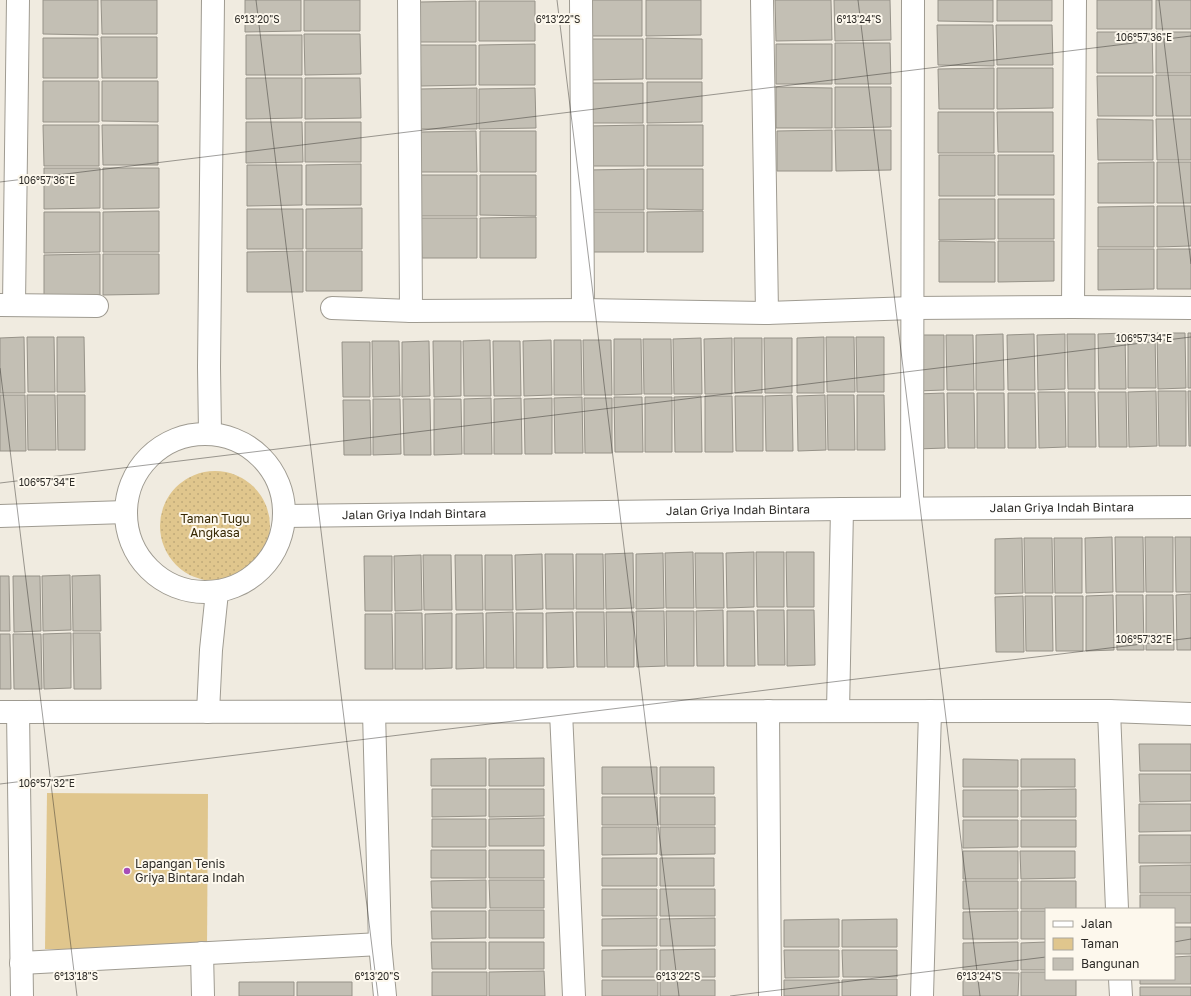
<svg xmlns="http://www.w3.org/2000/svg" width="1191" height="996" font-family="'Golos Text',sans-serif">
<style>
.green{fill:#e0c68d}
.park{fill:url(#park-dots)}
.building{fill:#c3bfb4;stroke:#969288}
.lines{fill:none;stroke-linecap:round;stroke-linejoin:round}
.street-casing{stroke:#9f9b91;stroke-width:24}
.street{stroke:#fff;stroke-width:22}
.ticks{fill:none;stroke:#2e2c28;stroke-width:1;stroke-opacity:0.45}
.poi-dot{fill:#a74db8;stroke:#fdf8ed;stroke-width:1.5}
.labels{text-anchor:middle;stroke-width:4;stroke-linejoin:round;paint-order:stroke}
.street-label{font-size:12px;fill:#2e2c28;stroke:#fdf8ed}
.park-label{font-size:12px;fill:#372803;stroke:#fdf8ed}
.poi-label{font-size:12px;fill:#2e2c28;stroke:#fdf8ed;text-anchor:start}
.ticks-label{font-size:10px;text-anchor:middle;fill:#2e2c28;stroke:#fdf8ed;stroke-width:4;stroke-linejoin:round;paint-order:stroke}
</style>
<defs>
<pattern id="park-dots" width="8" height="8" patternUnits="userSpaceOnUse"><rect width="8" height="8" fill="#e0c68d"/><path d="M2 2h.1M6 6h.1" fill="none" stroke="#c0aa7a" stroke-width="1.8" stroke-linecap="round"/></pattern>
</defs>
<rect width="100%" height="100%" fill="#f0ebe0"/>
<path class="green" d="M47,793l161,1 -1,156 -162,-1z"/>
<path class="park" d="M160 526a55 55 0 1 1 110 0a55 55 0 1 1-110 0Z"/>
<path class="building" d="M43,0h55v35l-55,-1z
M101,0h56v34h-55z
M245,0h56v31l-56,1z
M304,0h56v31h-56z
M587,0h55v36h-55z
M646,0h55v35l-55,1z
M775,0h56l1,40 -56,1z
M834,0h56l1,40 -56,1z
M938,0h55v22l-55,-1z
M997,0h55v21h-55z
M1097,0h55v29h-55z
M1156,0h35v29h-35z
M476,1v41h-56v-40z
M479,1h56v40h-56z
M937,25h56l1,41 -56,-1z
M996,25h56l1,40h-56z
M1097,32h55l1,41h-56z
M1156,32h35v41h-35z
M304,34h56l1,40 -56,1z
M246,35h56v40h-56z
M101,37h56v41h-55z
M43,38h55v40h-55z
M646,38l56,1v40h-56z
M587,39h56v40l-56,1z
M835,43h55l1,41h-56z
M535,44v41h-56v-40z
M776,44h56v40h-56z
M420,45h56v40l-55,1z
M994,68v41h-55l-1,-40z
M997,68h56v40l-56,1z
M1156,75h35v41h-35z
M1097,76h56v40h-55z
M246,78h56v40l-56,1z
M305,78h55l1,40 -56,1z
M43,81h56v41h-56z
M102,81h56v41l-56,-1z
M647,82h55v40l-55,1z
M588,83h55v40h-55z
M776,87l56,1v40h-56z
M835,87h56v40l-56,1z
M477,88v41h-56l-1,-40z
M535,88l1,40 -57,1v-40z
M938,112h56v41h-56z
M997,112h56v40h-55z
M1097,119l56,1v40h-55z
M1156,119h35v41h-34z
M246,122h56l1,40 -57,1z
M305,122h56v40h-56z
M43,125h56v41h-55z
M102,125h56v40h-55z
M644,125v41h-56v-40z
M647,125h56v41h-56z
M832,130v41h-55v-40z
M835,130h56v40l-55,1z
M476,131l1,41h-56v-40z
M480,131h56v41h-56z
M939,155h56v41h-56z
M998,155h56v40h-56z
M1154,162v41h-56v-40z
M1157,162h34v41h-34z
M361,164v41h-55v-40z
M247,165h55v40l-55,1z
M44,168h56v40l-56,1z
M103,168h56v40l-56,1z
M644,169v41h-56v-40z
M647,169h56v41l-56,-1z
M421,175h56v41h-56z
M480,175h56v41l-56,-1z
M939,199h56v40l-56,1z
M998,199h56v40h-56z
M1154,206v41h-56v-40z
M1157,206h34v40l-34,1z
M362,208v41h-56v-40z
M247,209h56v40h-56z
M159,211v41h-56v-40z
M703,211v41h-56v-40z
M44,212h56v40l-56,1z
M588,212h56v40h-56z
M536,217v41h-56v-40z
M421,218h56v40h-55z
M939,241l56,1v40h-56z
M998,241h56v40l-56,1z
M1098,249h56v40l-56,1z
M1157,249h34v40h-34z
M303,251v41h-56v-40z
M306,251h56v40h-56z
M100,254v41h-56v-40z
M103,254h56v40l-56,1z
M1125,333l1,56h-27l-1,-55z
M1128,333h27l1,55h-28z
M1157,333h28l1,55 -28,1z
M1188,333h3v55h-3z
M1003,334l1,56h-28v-55z
M1034,334l1,56h-27l-1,-55z
M1065,334v55l-27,1 -1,-55z
M1067,334h28v55h-27z
M916,335h28v55l-27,1z
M946,335h27l1,55h-27z
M24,337l1,56h-25v-55z
M27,337h27l1,55h-27z
M57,337h27l1,55h-28z
M824,337v56h-27v-55z
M826,337h28l1,55h-28z
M856,337h28v55h-27z
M701,338l1,56h-28l-1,-55z
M732,338v56h-27l-1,-55z
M734,338h28v55h-27z
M764,338h28v55h-27z
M614,339h27l1,55 -28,1z
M643,339h28l1,55h-28z
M490,340l1,56h-27l-1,-55z
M551,340l1,55 -28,1 -1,-55z
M554,340h27l1,55h-28z
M583,340h28l1,55h-28z
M372,341h27l1,55 -27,1z
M429,341l1,55 -28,1v-55z
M433,341h28v55l-27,1z
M493,341h27l1,55h-27z
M342,342h28v55h-27z
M1156,391l1,55 -28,1 -1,-55z
M1158,391h28v55h-27z
M1188,391h3v55h-2z
M1038,392h27l1,55 -27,1z
M1068,392h27l1,55h-28z
M1098,392h28l1,55h-28z
M944,393l1,55 -28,1v-55z
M947,393h27l1,55h-27z
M977,393h27l1,55h-28z
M1008,393h27l1,55h-28z
M0,395h25l1,56h-26z
M27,395h28l1,55h-28z
M57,395h28v55h-27z
M792,395l1,56h-27l-1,-55z
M825,395l1,55 -28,1 -1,-55z
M827,395h27l1,55h-27z
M857,395h27l1,55h-28z
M701,396l1,56h-27l-1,-55z
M705,396h27l1,56h-28z
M735,396h28v55h-27z
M582,397l1,56h-28l-1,-55z
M614,397h28l1,55h-28z
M645,397h27v55h-27z
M491,398l1,56h-28v-55z
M521,398l1,56h-28v-55z
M552,398v56h-27l-1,-55z
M584,398h28v55h-27z
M373,399h27l1,55 -28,1z
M403,399h27l1,56h-27z
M434,399h27l1,55 -28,1z
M343,400h27l1,55h-27z
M1112,537l1,55 -27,1 -1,-55z
M1115,537h28l1,55h-28z
M1145,537h28v55h-27z
M1175,537h16v55h-15z
M1022,538l1,55 -28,1v-55z
M1024,538h28l1,55h-28z
M1054,538h28v55h-27z
M693,552l1,56h-28l-1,-55z
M754,552v55l-27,1 -1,-55z
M756,552h28v55h-27z
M786,552h28v55h-27z
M633,553l1,55 -28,1 -1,-55z
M663,553l1,55 -28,1v-55z
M695,553h28l1,55h-28z
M542,554l1,55 -27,1 -1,-55z
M545,554h28l1,55h-28z
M576,554h27l1,55h-28z
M421,555l1,55 -27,1 -1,-55z
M423,555h28l1,55h-28z
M455,555h27l1,55h-27z
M485,555h27l1,55h-28z
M364,556h28v55h-27z
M70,575l1,55 -28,1 -1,-55z
M100,575l1,56h-28l-1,-55z
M0,576h9l1,55h-10z
M13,576h27l1,55 -27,1z
M1191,594v56h-14l-1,-55z
M1113,595l1,55 -28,1v-55z
M1116,595h27l1,55h-27z
M1146,595h27l1,55h-28z
M1023,596l1,56h-28l-1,-55z
M1025,596h27l1,55h-27z
M1055,596h28v55h-27z
M723,610l1,56h-27l-1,-55z
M757,610h27l1,55h-27z
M787,610h27l1,55 -28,1z
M636,611h28l1,55 -28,1z
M666,611h28v55h-27z
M727,611h27l1,55h-28z
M513,612l1,56h-28v-55z
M573,612l1,55 -27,1 -1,-55z
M576,612h28l1,55h-28z
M606,612h28v55h-27z
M395,613h27l1,56h-28z
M452,613v55l-27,1v-55z
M483,613l1,55 -28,1v-55z
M516,613h27v55h-27z
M365,614h27l1,55h-28z
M71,633v55l-27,1 -1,-55z
M73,633h27l1,56h-27z
M0,634h10l1,55h-11z
M13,634h28l1,55h-28z
M1139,744h52v27h-51z
M486,758v28h-55v-27z
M544,758v28h-55v-27z
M963,759l55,1v27h-55z
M1021,759h54v28h-54z
M602,767h55v27h-55z
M660,767h54v27h-54z
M1139,774h52v27l-51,1z
M432,789h54v27l-54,1z
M489,789h55v27l-55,1z
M1076,789v28h-55v-27z
M963,790h55v27h-55z
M602,797h55l1,28h-56z
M660,797h55v28h-55z
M1139,804h52v27l-52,1z
M544,818v28h-55v-27z
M432,819h54v28h-54z
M963,820h55v27l-55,1z
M1021,820h55v27h-55z
M602,827h55v27l-55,1z
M660,827h55v27l-55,1z
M1139,835h52v28h-52z
M431,850h55v28h-55z
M489,850h55v28h-55z
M963,851h55v28h-55z
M1020,851h55v27l-54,1z
M602,858h55v28h-55z
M660,858h54v28h-54z
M1191,865v28h-51v-27z
M486,880v28h-54l-1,-27z
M489,880h55v28h-54z
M963,881h55v28h-55z
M1021,881h55v28h-55z
M602,889h55v27h-55z
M660,889h55v27h-55z
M1140,895h51v28h-17v-14h-34z
M489,910h55v28h-55z
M431,911h55v27l-54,1z
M1018,911v28h-55v-27z
M1021,911h25v28h-25z
M657,918v28h-55v-27z
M715,918v28h-55v-27z
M839,919v28h-55v-27z
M897,919v28h-55v-27z
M1174,927h17v27h-17z
M431,942h55v27h-54z
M489,942h55v27h-55z
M1018,942v28h-55v-27z
M1046,942v28h-25v-27z
M657,949v28h-55v-27z
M715,949v28h-55v-27z
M784,950h55v27l-54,1z
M842,950h55v27h-54z
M1191,956v28h-51v-5h34v-22z
M544,971l1,25h-56v-24z
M432,972h55v24h-55z
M963,972l56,1 -1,23h-55z
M1021,972h25v7h30v17h-55z
M897,979v17h-55v-16z
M602,980h56v16h-56z
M660,980h55v16h-55z
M784,980h55v16h-55z
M239,982h55v14h-55z
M297,982h55v14h-55z
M1140,987h51v9h-51z"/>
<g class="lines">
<g class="street-casing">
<g id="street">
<path d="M409,0l2,311"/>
<path d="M581,0l2,310"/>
<path d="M762,0l5,313"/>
<path d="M14,304l4,-304"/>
<path d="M0,305l97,1"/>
<path d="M1073,307l2,-307"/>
<path d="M332,308l79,3 172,-1 184,3 146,-5 160,-1 118,1"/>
<path d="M210,433l-1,-66 4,-367"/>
<circle cx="205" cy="513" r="79"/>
<path d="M912,508l1,-508"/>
<path d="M0,516l126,-4"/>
<path id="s1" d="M284,516l558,-7 349,-2"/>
<path d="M768,711l2,285"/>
<path d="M838,711l4,-202"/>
<path d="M1109,711l8,198"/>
<path d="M0,712l1109,-1 82,3"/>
<path d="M18,712l4,284"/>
<path d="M208,712l3,-62 6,-58"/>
<path d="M374,712l6,232 5,52"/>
<path d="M561,712l13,284"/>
<path d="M202,953l1,43"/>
<path d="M21,963l359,-19"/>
<path d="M1120,979l1,17"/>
<path d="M922,996l8,-285"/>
</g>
</g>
<use href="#street" class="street"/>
</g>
<path class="ticks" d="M256,0l122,996M557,0l122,996M858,0l122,996M1159,0l32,264M0,182l1191,-146M0,368l77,628M0,483l1191,-146M0,784l1191,-146M1174,942l17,-3M730,996l316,-39"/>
<circle class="poi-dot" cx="127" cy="871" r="4"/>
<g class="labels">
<g class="street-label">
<text dy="4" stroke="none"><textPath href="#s1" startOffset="778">Jalan Griya Indah Bintara</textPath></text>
<text dy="4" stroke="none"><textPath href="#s1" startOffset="454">Jalan Griya Indah Bintara</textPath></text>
<text dy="4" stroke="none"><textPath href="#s1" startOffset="130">Jalan Griya Indah Bintara</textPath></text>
</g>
<g class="park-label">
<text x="215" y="523">Taman Tugu<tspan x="215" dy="14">Angkasa</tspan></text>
</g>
<g class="poi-label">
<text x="135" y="868">Lapangan Tenis<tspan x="135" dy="14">Griya Bintara Indah</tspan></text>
</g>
</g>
<g class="ticks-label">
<text x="257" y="23">6°13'20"S</text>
<text x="558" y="23">6°13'22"S</text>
<text x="859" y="23">6°13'24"S</text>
<text x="1144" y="41">106°57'36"E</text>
<text x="47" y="184">106°57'36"E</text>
<text x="1144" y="342">106°57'34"E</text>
<text x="47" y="486">106°57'34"E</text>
<text x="1144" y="643">106°57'32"E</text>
<text x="47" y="787">106°57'32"E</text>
<text x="76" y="980">6°13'18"S</text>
<text x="377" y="980">6°13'20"S</text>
<text x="678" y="980">6°13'22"S</text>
<text x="979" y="980">6°13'24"S</text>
</g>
<rect x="1045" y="908" width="130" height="72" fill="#fdf8ed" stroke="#aaa69e"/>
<rect x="1053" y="921" width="20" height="6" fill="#ffffff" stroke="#aaa69e"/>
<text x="1081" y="928" font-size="12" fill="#2e2c28">Jalan</text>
<rect x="1053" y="938" width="20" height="12" fill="#e0c68d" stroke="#aaa69e"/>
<text x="1081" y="948" font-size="12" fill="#2e2c28">Taman</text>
<rect x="1053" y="958" width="20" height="12" fill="#c3bfb4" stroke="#aaa69e"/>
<text x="1081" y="968" font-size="12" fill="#2e2c28">Bangunan</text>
</svg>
